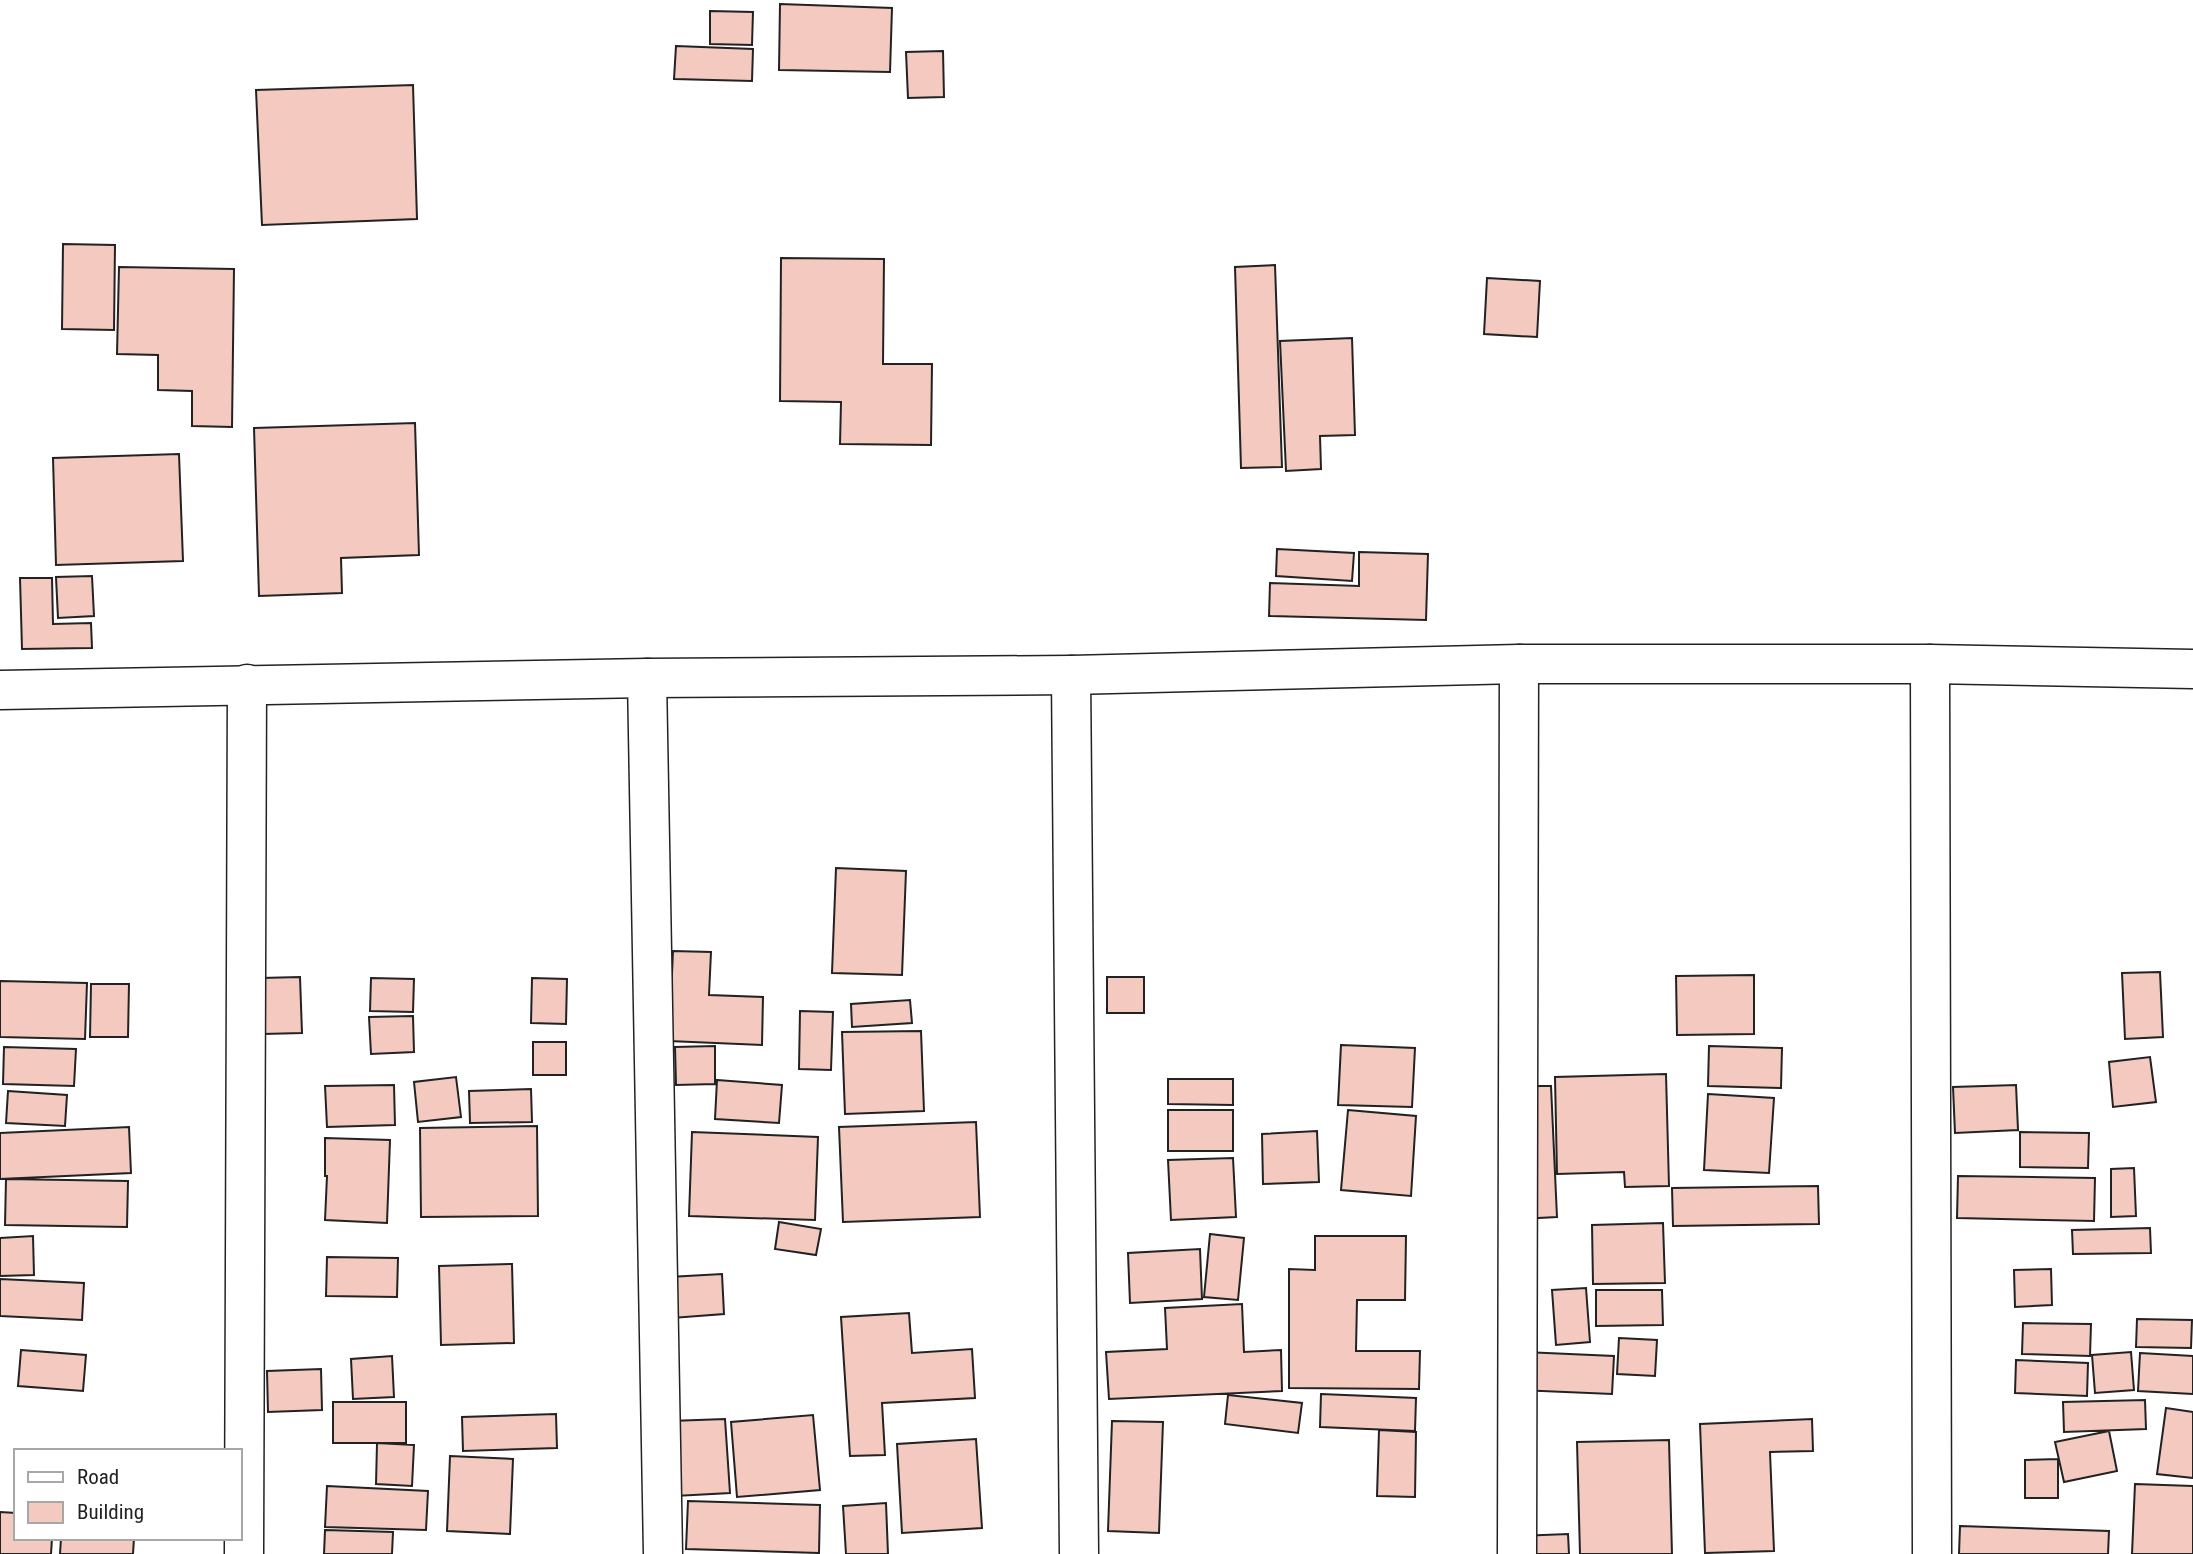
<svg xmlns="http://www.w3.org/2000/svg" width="2193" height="1554" font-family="'Roboto Condensed',sans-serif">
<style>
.building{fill:#f3c9c0;stroke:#222;stroke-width:2}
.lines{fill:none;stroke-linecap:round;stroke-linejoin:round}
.street-casing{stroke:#222;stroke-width:41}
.secondary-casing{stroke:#222;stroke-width:41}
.street{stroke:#fff;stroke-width:38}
.secondary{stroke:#fff;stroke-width:38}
</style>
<rect width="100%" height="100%" fill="#fff"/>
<path class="building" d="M780,4l112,4 -2,64 -111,-2z
M710,11l43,1 -1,33 -42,-1z
M676,46l77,3 -1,32 -78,-2z
M943,51l1,46 -36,1 -2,-46z
M413,85l4,134 -155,6 -6,-135z
M63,244l52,1 -1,85 -52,-1z
M781,258l103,1 -1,105h49l-1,81 -91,-1 1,-42 -61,-1z
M1275,265l7,202 -41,1 -6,-201z
M119,267l115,2 -2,158 -40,-1v-35l-34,-1v-35l-41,-1z
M1487,278l53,3 -3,56 -53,-3z
M1352,338l3,97 -35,1 1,33 -35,2 -6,-130z
M415,423l4,132 -78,3 1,35 -83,3 -5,-168z
M179,454l4,107 -127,4 -3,-107z
M1277,549l77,4 -2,28 -76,-5z
M1359,552l69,2 -2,66 -157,-4 1,-33 89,3z
M92,576l2,40 -36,2 -2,-41z
M20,578h32l1,46 38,-1 1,25 -70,1z
M836,868l70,3 -4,104 -70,-2z
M673,951l38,1 -2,43 54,2 -1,48 -93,-4z
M2160,972l3,65 -38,2 -3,-66z
M1754,975v59l-77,1 -1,-59z
M300,977l2,56 -39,1 -2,-56z
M1107,977h37v36h-37z
M371,978l43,1 -1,33 -43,-1z
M532,978l35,1 -1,45 -35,-1z
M0,981l87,2 -2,56 -85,-2z
M91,984h38l-1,53h-38z
M910,1000l2,23 -60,4 -1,-23z
M800,1011l33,1 -2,58 -32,-1z
M413,1016l1,36 -43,2 -2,-37z
M921,1031l3,80 -79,3 -3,-82z
M533,1042h33v33h-33z
M1341,1045l74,3 -3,59 -74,-2z
M715,1046v38l-39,1 -1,-38z
M1709,1046l73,2 -1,40 -73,-2z
M4,1047l72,2 -2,37 -71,-2z
M2150,1057l6,45 -43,5 -4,-45z
M1666,1074l3,112 -44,1 -1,-15 -67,2 -2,-97z
M456,1077l5,40 -43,5 -4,-40z
M1168,1079h65v26l-65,-1z
M717,1080l65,5 -3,38 -64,-4z
M394,1085l1,40 -68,2 -2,-41z
M2016,1085l2,45 -63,3 -2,-46z
M1513,1086h38l6,131 -39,2z
M531,1089l1,33 -62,1 -1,-32z
M8,1091l59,4 -2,31 -59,-3z
M1708,1094l66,4 -5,75 -65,-3z
M1168,1110h65v41h-65z
M1348,1110l68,6 -5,80 -70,-6z
M976,1122l4,95 -137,5 -4,-95z
M537,1126l1,90 -117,1 -1,-89z
M129,1127l2,46 -131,6v-46z
M1317,1131l2,51 -56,2 -1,-50z
M692,1132l126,5 -3,83 -126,-4z
M2020,1132l69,1 -1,35 -68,-1z
M325,1138l65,2 -3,83 -62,-3 2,-44h-2z
M1233,1158l3,59 -65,3 -3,-60z
M2134,1168l2,48 -25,1v-48z
M1958,1176l137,2 -1,43 -137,-3z
M6,1179l122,2 -1,46 -122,-2z
M1818,1186l1,38 -146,2 -1,-38z
M779,1222l42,7 -5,26 -41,-6z
M1663,1223l2,60 -72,1 -1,-59z
M2150,1228l1,25 -78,1 -1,-24z
M1210,1234l34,4 -6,62 -34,-3z
M33,1236l1,39 -34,1v-38z
M1315,1236h91l-1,64h-48l-1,51h64l-1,38 -130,-1v-119l26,1z
M1200,1249l2,50 -72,4 -2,-50z
M327,1257l71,1 -1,39 -71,-1z
M512,1264l2,79 -73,2 -2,-79z
M2051,1269l1,36 -37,2 -1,-37z
M722,1274l2,40 -52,4 -3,-41z
M0,1279l84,4 -2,37 -82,-4z
M1586,1288l4,54 -34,3 -4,-55z
M1596,1290h66l1,35 -67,1z
M1242,1304l2,48 37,-2 1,41 -173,8 -3,-47 61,-3 -2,-41z
M909,1313l3,40 60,-4 3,49 -93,5 3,52 -35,1 -9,-139z
M2137,1319l55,1 -1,28 -55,-1z
M2023,1323l68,1 -1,32 -68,-2z
M1619,1338l38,2 -2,36 -38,-2z
M21,1350l65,5 -3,36 -65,-5z
M1523,1352l91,4 -2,38 -91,-4z
M2131,1352l3,38 -39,3 -3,-38z
M2140,1353l53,3v38l-55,-3z
M392,1356l2,41 -41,2 -2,-40z
M2016,1360l72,3 -1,33 -72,-3z
M321,1369l1,41 -54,2 -1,-41z
M1321,1394l95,4 -1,33 -95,-4z
M1228,1395l74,8 -4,30 -73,-9z
M2145,1400l1,29 -82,3 -1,-30z
M333,1402h73v41h-73z
M2166,1408l27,4v66l-36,-4z
M556,1414l1,34 -94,3 -1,-34z
M813,1415l7,75 -83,7 -6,-75z
M725,1419l5,74 -55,3 -5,-75z
M1812,1419l1,32 -43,1 4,99 -69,2 -5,-129z
M1112,1421l51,1 -4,111 -51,-2z
M1379,1430l37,2 -1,65 -38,-1z
M2109,1431l8,40 -53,11 -9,-40z
M976,1439l6,89 -80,5 -5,-89z
M1669,1440l3,114h-92l-3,-112z
M377,1443l37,2 -2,41 -36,-2z
M450,1456l63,3 -3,75 -63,-3z
M2058,1459v39h-33v-38z
M2135,1484l58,2v68h-61z
M327,1486l101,5 -2,39 -101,-3z
M688,1501l132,4 -1,48 -133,-4z
M886,1503l2,51h-42l-3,-48z
M0,1512l16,1v25h36l-1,16h-51z
M1960,1526l149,5 -1,23h-149z
M325,1530l68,2 -1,22h-68z
M1568,1534l1,20h-48l-1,-18z
M61,1538h73l-1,16h-73z"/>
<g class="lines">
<g class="street-casing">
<path id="street" d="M1930,664l2,890
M1071,675l8,879
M647,678l16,876
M244,1554l3,-870
M1517,1554l2,-890"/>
</g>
<g class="secondary-casing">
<path id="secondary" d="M0,690l647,-12 424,-3 448,-11h411l263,5"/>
</g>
<use href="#street" class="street"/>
<use href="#secondary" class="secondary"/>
</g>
<rect x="14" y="1449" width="228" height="91" fill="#ffffff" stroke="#a7a7a7" stroke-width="2"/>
<rect x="28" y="1472" width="35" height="10" fill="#ffffff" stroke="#a7a7a7" stroke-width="2"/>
<text x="77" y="1484" font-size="21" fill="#222222">Road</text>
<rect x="28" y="1502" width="35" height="21" fill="#f3c9c0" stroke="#a7a7a7" stroke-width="2"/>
<text x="77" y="1519" font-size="21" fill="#222222">Building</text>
</svg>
